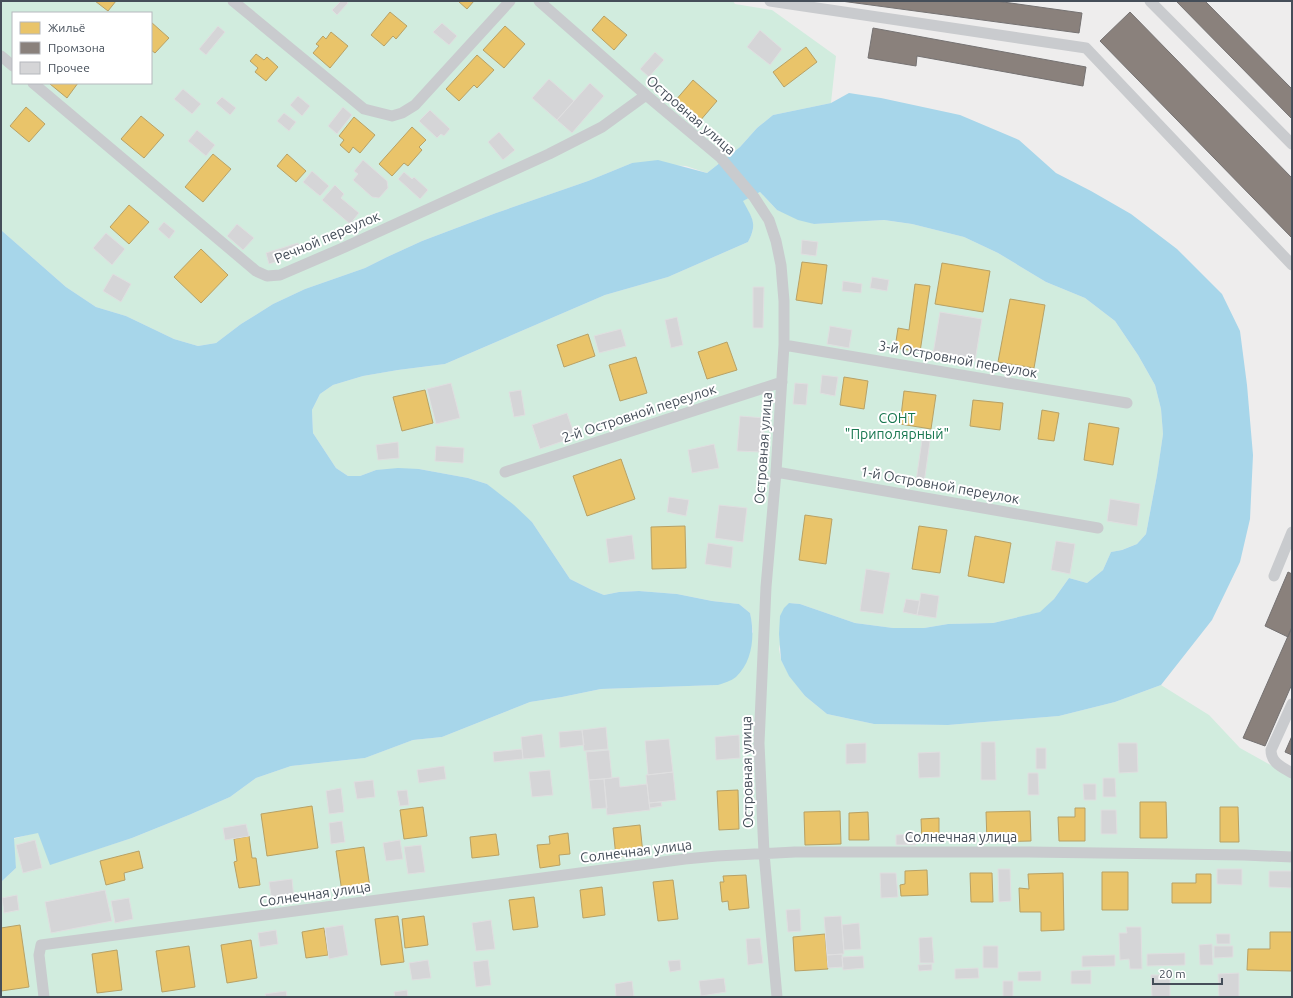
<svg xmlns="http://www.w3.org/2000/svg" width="1293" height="998" font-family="Ubuntu,sans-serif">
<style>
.green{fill:#d1ecde;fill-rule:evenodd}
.water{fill:#a7d6ea}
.homes{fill:#e9c46a;stroke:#b8a165}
.industry{fill:#8a817c;stroke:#757272}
.building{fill:#d5d5d7;stroke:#dfdfe0}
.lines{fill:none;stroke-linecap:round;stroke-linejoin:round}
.lane{stroke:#c9cbce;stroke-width:11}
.labels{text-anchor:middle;stroke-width:4;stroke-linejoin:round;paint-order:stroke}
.street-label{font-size:14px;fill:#454e59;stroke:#fff}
.park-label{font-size:14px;fill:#197750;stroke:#fff}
</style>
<rect width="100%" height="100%" fill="#eeeded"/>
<path class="green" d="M1,1h732l2,3 37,6 64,46 -5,47 -58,12 -16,13 -17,19 -33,26 -21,-7 -54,-3 -44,18 -92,32 -74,28 -35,16 -22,11 -60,21 -32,15 -32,20 -25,19 -18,3 -24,-7 -48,-23 -30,-9 -30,-20 -65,-57zM13,13h138v70h-138z
M760,192l17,18 37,14 70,-4 28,4 52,13 34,16 48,29 39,16 30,23 23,34 17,30 6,24 2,25 -6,41 -11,59 -9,10 -15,6 -11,2 -8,18 -16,13 -18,-5 -15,21 -13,13 -48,11 -45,1 -24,4h-31l-38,-5 -55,-19 -11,-1 -10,46 2,11 8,15 16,21 22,18 47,10 74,1 111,-9 56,-14 46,-17 48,30 31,33 52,29v220h-1291v-115l15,-14 -3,-29 25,-7 13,32 81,-26 57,-23 41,-18 26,-19 35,-12 74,-8 48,-18 29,-3 88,-35 32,-5 39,-8 117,-4 35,-53 -3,-19 -11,-9 -27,-3 -35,-7 -38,-3 -20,1 -15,3 -12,-5 -22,-11 -38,-57 -45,-38 -19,-6 -49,-9 -43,1 -16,6h-12l-12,-8 -23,-35 -1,-23 8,-16 13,-9 30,-9 35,-6 47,-6 160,-69 63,-18 80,-35c10,-19 4,-24 -6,-41z"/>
<path class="water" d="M849,93l32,5 79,17 59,25 37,33 35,18 40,23 46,35 45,45 18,37 7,54 6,70 -3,64 -10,43 -28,58 -51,65 -46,17 -56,14 -111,9 -74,-1 -47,-10 -22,-18 -16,-20 -8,-16 -2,-26 1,-18 4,-8 5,-5 11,1 55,19 38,5h31l24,-4 45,-1 47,-11 14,-13 15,-21 18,5 16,-13 8,-18 11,-2 15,-6 9,-10 11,-59 6,-41 -2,-25 -6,-24 -17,-30 -23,-34 -30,-23 -39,-16 -48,-29 -34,-16 -52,-13 -28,-4 -70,4 -16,-4 -21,-10 -17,-18 -17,9c9,17 15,22 5,41l-80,35 -63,18 -160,69 -47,6 -35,6 -30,9 -13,9 -8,16 1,23 23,35 12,8h12l16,-6 22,-2 21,1 49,9 19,6 27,21 18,17 38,57 22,11 12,5 15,-3 20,-1 38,3 35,7 27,3 11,9c5,22 3,48 -14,64 -5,4 -12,6 -18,8l-117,4 -39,8 -32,5 -88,35 -29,3 -48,18 -74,8 -35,12 -26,19 -41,18 -57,23 -82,27 -12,-32 -24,5 2,30 -15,14v-652l65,57 30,20 30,9 48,23 24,7 18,-3 25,-19 32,-20 32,-15 60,-21 22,-11 35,-16 74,-28 92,-32 44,-18 26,-3 49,13 33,-26 17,-19 16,-13 58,-12z"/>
<path class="homes" d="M95,1h21l-8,10z
M458,1h16l-7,8z
M390,12l17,14 -11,13 -3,-3 -9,10 -13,-11z
M604,16l23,19 -13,15 -22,-20z
M151,22l18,16 -14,15 -4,-3z
M505,26l20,18 -21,24 -21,-18z
M331,32l17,14 -18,22 -17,-15 6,-7 -3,-2 7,-8 3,3z
M806,47l11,15 -33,25 -11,-15z
M256,54l8,6 3,-3 11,10 -12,14 -11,-9 3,-4 -8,-7z
M477,55l17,15 -17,18 -3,-3 -15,16 -13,-12z
M693,80l24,21 -18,21 -24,-21z
M51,83h27l-11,15 -17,-14z
M26,107l19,17 -16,18 -19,-16z
M141,116l23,19 -20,23 -23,-19z
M354,117l21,18 -15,18 -7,-6 -4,6 -9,-8 4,-5 -5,-4z
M412,127l14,13 -7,7 3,3 -14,16 -4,-3 -12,13 -13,-12z
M213,154l18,15 -28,33 -18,-15z
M287,154l19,17 -10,11 -19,-16z
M129,205l20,17 -20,22 -19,-17z
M201,249l27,26 -27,28 -27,-26z
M802,262l25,3 -5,39 -26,-4z
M942,263l48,8 -7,41 -48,-8z
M915,284l15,2 -10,66 -25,-4 3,-20 11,2z
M1010,299l35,6 -11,63 -36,-6z
M588,334l7,22 -31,11 -7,-22z
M727,342l10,28 -30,9 -9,-27z
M636,357l11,36 -27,8 -11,-36z
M844,377l24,4 -4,28 -24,-4z
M425,390l8,33 -31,8 -9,-34z
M904,391l32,4 -5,34 -31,-5z
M973,400l30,3 -3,27 -30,-4z
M1042,410l17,3 -5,28 -16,-2z
M1089,423l30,5 -6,37 -29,-5z
M621,459l14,40 -48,17 -14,-40z
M805,515l27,4 -6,45 -27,-4z
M685,526l1,42 -34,1 -1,-42z
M919,526l28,4 -7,43 -28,-4z
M975,536l36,7 -7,40 -36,-7z
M738,790l1,39 -20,1 -2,-39z
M1140,802h26l1,36h-27z
M312,806l6,42 -51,8 -6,-42z
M423,807l4,29 -23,3 -4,-29z
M1220,807h18l1,35h-19z
M1075,808h10v33h-26l-1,-24h17z
M840,811l1,33 -36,1 -1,-33z
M1030,811l1,30 -44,1 -1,-30z
M868,812l1,28h-20v-27z
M939,818v24h-17l-1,-23z
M640,825l3,29 -27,3 -3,-29z
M568,833l2,21 -11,1 1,10 -20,3 -3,-23 13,-1 -1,-8z
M496,834l3,21 -27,3 -2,-21z
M249,836l3,22h4l4,27 -21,3 -5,-26 3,-1 -3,-22z
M364,847l6,41 -28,4 -6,-41z
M139,851l4,17 -19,5 1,7 -19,5 -6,-24z
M927,870l1,25 -27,1 -1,-11 5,-1v-13z
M1102,872h26v38h-26z
M970,873h22l1,29h-22z
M1063,873l1,57 -23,1v-19h-21l-1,-24 10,1 -1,-15z
M1196,874h15v29h-39v-20h24z
M746,875l3,33 -20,2 -1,-9 -6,1 -2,-20h4l-1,-6z
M673,880l5,39 -20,2 -5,-39z
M602,887l3,28 -22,3 -3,-28z
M534,897l4,30 -25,3 -4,-30z
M398,916l6,46 -23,3 -6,-46z
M424,916l4,29 -23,3 -3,-29z
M20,925l9,62 -28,4v-63z
M324,928l4,27 -22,3 -4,-26z
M1270,932h22v39l-45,-1 1,-21h22z
M825,934l3,35 -33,2 -2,-34z
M251,940l6,38 -30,5 -6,-38z
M189,946l6,41 -33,5 -6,-41z
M117,950l5,40 -25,3 -5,-39z"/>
<path class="industry" d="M841,1h155l86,12 -3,20z
M1176,1h29l87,88v30z
M1130,12l162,166v60l-192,-197z
M873,28l213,39 -3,19 -166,-30 -1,10 -48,-8z
M1288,572l4,2v53l-4,10 -23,-11z
M1292,627v57l-27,62 -22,-8z
M1292,736v19l-7,-3z"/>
<path class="building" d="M341,1h5l2,2 -11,12 -5,-5z
M442,23l15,13 -8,9 -16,-13z
M218,26l7,6 -19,23 -7,-6z
M760,30l22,19 -12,16 -23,-18z
M655,52l9,8 -15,17 -9,-8z
M549,79l25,22 -17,19 -25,-22z
M590,83l14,13 -32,37 -15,-13z
M183,89l18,15 -9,10 -18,-15z
M298,96l12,10 -8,10 -12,-11z
M222,97l14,11 -6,7 -14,-12z
M343,107l9,8 -15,19 -9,-8z
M430,110l20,19 -6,7 -3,-2 -4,4 -18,-17z
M284,113l12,9 -7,9 -12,-10z
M197,130l18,15 -9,11 -18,-15z
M499,132l16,18 -12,10 -15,-18z
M363,160l24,21 1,7 -9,10 -7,-1 -19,-17 5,-6 -4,-3z
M312,171l17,15 -9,10 -17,-14z
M404,172l8,7 2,-2 14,13 -8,9 -22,-20z
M335,185l9,9 -3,4 18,15 -9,11 -28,-24z
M164,222l11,9 -6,8 -11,-10z
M237,224l17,14 -11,12 -16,-14z
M106,233l19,16 -13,16 -19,-17z
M802,240l16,2 -2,14 -15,-2z
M298,243l3,10 -32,11 -3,-11z
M113,274l18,10 -10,18 -18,-11z
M872,277l17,3 -2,11 -17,-3z
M843,281l19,3 -1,9 -19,-2z
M753,287h11l-1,41h-10z
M940,312l42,7 -7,42 -42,-7z
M677,317l6,28 -12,3 -6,-28z
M830,326l22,4 -3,18 -22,-4z
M621,329l5,17 -27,7 -5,-17z
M822,375l16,2 -3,19 -15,-3z
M451,383l9,35 -24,6 -9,-35z
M795,383l13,1 -2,21 -13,-1z
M521,390l4,25 -11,2 -5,-25z
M567,413l8,24 -35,12 -8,-24z
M740,416l25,2 -3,34 -25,-1z
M922,440l8,1 -6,42 -8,-2z
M398,442l1,16 -21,2 -2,-15z
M714,444l5,24 -27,5 -4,-23z
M436,446l28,2 -1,15 -28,-2z
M669,497l20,3 -3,16 -19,-4z
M1110,499l30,5 -3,22 -30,-5z
M719,505l28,3 -4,34 -28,-4z
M632,535l3,24 -26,4 -3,-24z
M1056,541l19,3 -5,30 -19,-4z
M708,543l25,4 -2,21 -26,-4z
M866,569l24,4 -7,41 -23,-3z
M921,593l18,3 -3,22 -19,-3z
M906,599l14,2 -3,14 -14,-3z
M606,727l2,22 -24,2 -2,-21z
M582,730l2,15 -24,3 -1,-16z
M542,734l3,23 -22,2 -2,-22z
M739,735l1,23 -24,2 -1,-23z
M669,739l4,33 -25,3 -3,-34z
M981,742h14l1,38h-15z
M866,743v20l-20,1v-20z
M1118,743h19l1,29 -19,1z
M1036,748h10v21h-10z
M522,749l1,10 -29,3 -1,-10z
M609,750l3,28 -23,2 -3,-28z
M940,752v25l-21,1 -1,-25z
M444,766l2,13 -27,4 -2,-13z
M550,770l3,25 -21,2 -3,-25z
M673,772l3,28 -27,3 -3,-28z
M1028,773h10l1,22h-11z
M619,777l1,10 27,-3 3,26 -43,5 -3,-36z
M1103,778h12l1,19h-13z
M604,779l3,29 -15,1 -3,-29z
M373,780l2,17 -18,2 -3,-17z
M1083,784h13v16h-12z
M341,788l3,24 -15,2 -3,-23z
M407,790l2,15 -9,1 -3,-15z
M661,802l1,4 -12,2 -1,-5z
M1101,810h15l1,24h-16z
M342,821l3,21 -14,2 -2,-21z
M246,824l3,12 -24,4 -2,-12z
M916,834v11h-20v-10z
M35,840l7,28 -19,5 -7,-28z
M400,840l3,19 -17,2 -3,-18z
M421,845l4,27 -17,2 -4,-27z
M998,869h12l1,32 -12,1z
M1217,869h25v16l-25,-1z
M1269,871h23v17l-23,-1z
M880,873h16l2,24 -17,1z
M292,879l2,20 -22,3 -3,-20z
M105,890l7,31 -61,12 -6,-31z
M17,895l2,15 -15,3 -2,-15z
M129,898l4,21 -18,4 -4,-22z
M800,909l1,22 -13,1 -2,-22z
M841,916l3,38 -17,1 -3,-38z
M491,920l4,29 -19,2 -4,-28z
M859,923l2,26 -17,1 -2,-25z
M343,925l5,30 -19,4 -4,-31z
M1126,927h15l1,42h-12l-1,-10 -9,1 -1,-27h8z
M276,930l2,14 -18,3 -2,-14z
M1216,934h14v10h-13z
M932,937l2,26h-14l-1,-25z
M760,938l3,25 -15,2 -2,-26z
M1212,944l1,21h-13l-1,-20z
M983,946h15v22h-15z
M1214,946h19v11l-19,1z
M1185,953v12l-38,1v-12z
M842,954l1,13 -15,1 -1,-13z
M1115,955v11l-33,1v-11z
M863,956l1,12 -21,2 -1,-13z
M428,960l3,18 -19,2 -3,-17z
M488,960l3,25 -15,2 -3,-25z
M680,960l1,10 -11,2 -2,-11z
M932,964v6l-13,1 -1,-6z
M978,968l1,10 -24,1v-10z
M1091,970v14h-20v-13z
M1041,971v10h-23v-9z
M1239,973v24h-20l-1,-23z
M1151,975h19v22h-18z
M724,978l2,14 -25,4 -2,-15z
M632,981l2,16h-18l-1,-13z
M1003,981h10v16h-10z
M407,990l1,7h-13l-1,-5z
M286,991l1,6h-21l-1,-3z"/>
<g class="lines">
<path class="lane" d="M233,1l131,108 28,7 10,-3 13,-8 95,-104
M539,1l107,94 74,62 34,40 15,23 7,21 5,24 3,36v44l-8,127 -10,115 -7,156 5,110 13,144
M770,1l316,47 206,217
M1150,1l142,143
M1,56l12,10
M33,83l223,188 11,5 13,-1 65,-28 204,-93 53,-27 44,-32
M784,345l343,58
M505,472l277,-90
M776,472l322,56
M1274,576l18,-44
M1292,704l-21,46c0,13 11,17 21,23
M44,997l-5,-42 2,-10 644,-86 32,-3 78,-4h234l215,3 48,2"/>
</g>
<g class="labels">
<g class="street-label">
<text transform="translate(691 115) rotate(41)" y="5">Островная улица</text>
<text transform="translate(327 237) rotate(-23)" y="5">Речной переулок</text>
<text transform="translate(958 359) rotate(10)" y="5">3-й Островной переулок</text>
<text transform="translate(639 413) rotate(-18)" y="5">2-й Островной переулок</text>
<text transform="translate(763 448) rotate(-86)" y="5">Островная улица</text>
<text transform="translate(940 485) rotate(10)" y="5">1-й Островной переулок</text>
<text transform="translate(747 772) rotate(-91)" y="5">Островная улица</text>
<text x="961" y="842">Солнечная улица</text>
<text transform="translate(636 851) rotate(-7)" y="5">Солнечная улица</text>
<text transform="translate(315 894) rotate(-8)" y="5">Солнечная улица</text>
</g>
<g class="park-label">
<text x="897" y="423">СОНТ<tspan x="897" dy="16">"Приполярный"</tspan></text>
</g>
</g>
<rect width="1293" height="998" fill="none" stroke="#454e59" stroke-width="4"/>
<rect x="12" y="12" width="140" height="72" fill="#ffffff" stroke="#b5b8bd"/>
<rect x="20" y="22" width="20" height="12" fill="#e9c46a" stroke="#b5b8bd"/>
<text x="48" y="32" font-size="12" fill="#454e59">Жильё</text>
<rect x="20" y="42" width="20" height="12" fill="#8a817c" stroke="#b5b8bd"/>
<text x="48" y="52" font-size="12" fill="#454e59">Промзона</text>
<rect x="20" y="62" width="20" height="12" fill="#d5d5d7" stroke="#b5b8bd"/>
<text x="48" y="72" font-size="12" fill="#454e59">Прочее</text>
<path d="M1153 978v6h69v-6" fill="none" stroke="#454e59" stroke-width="2"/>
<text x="1159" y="978" font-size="12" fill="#454e59" stroke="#ffffff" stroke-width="3" paint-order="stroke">20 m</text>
</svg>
